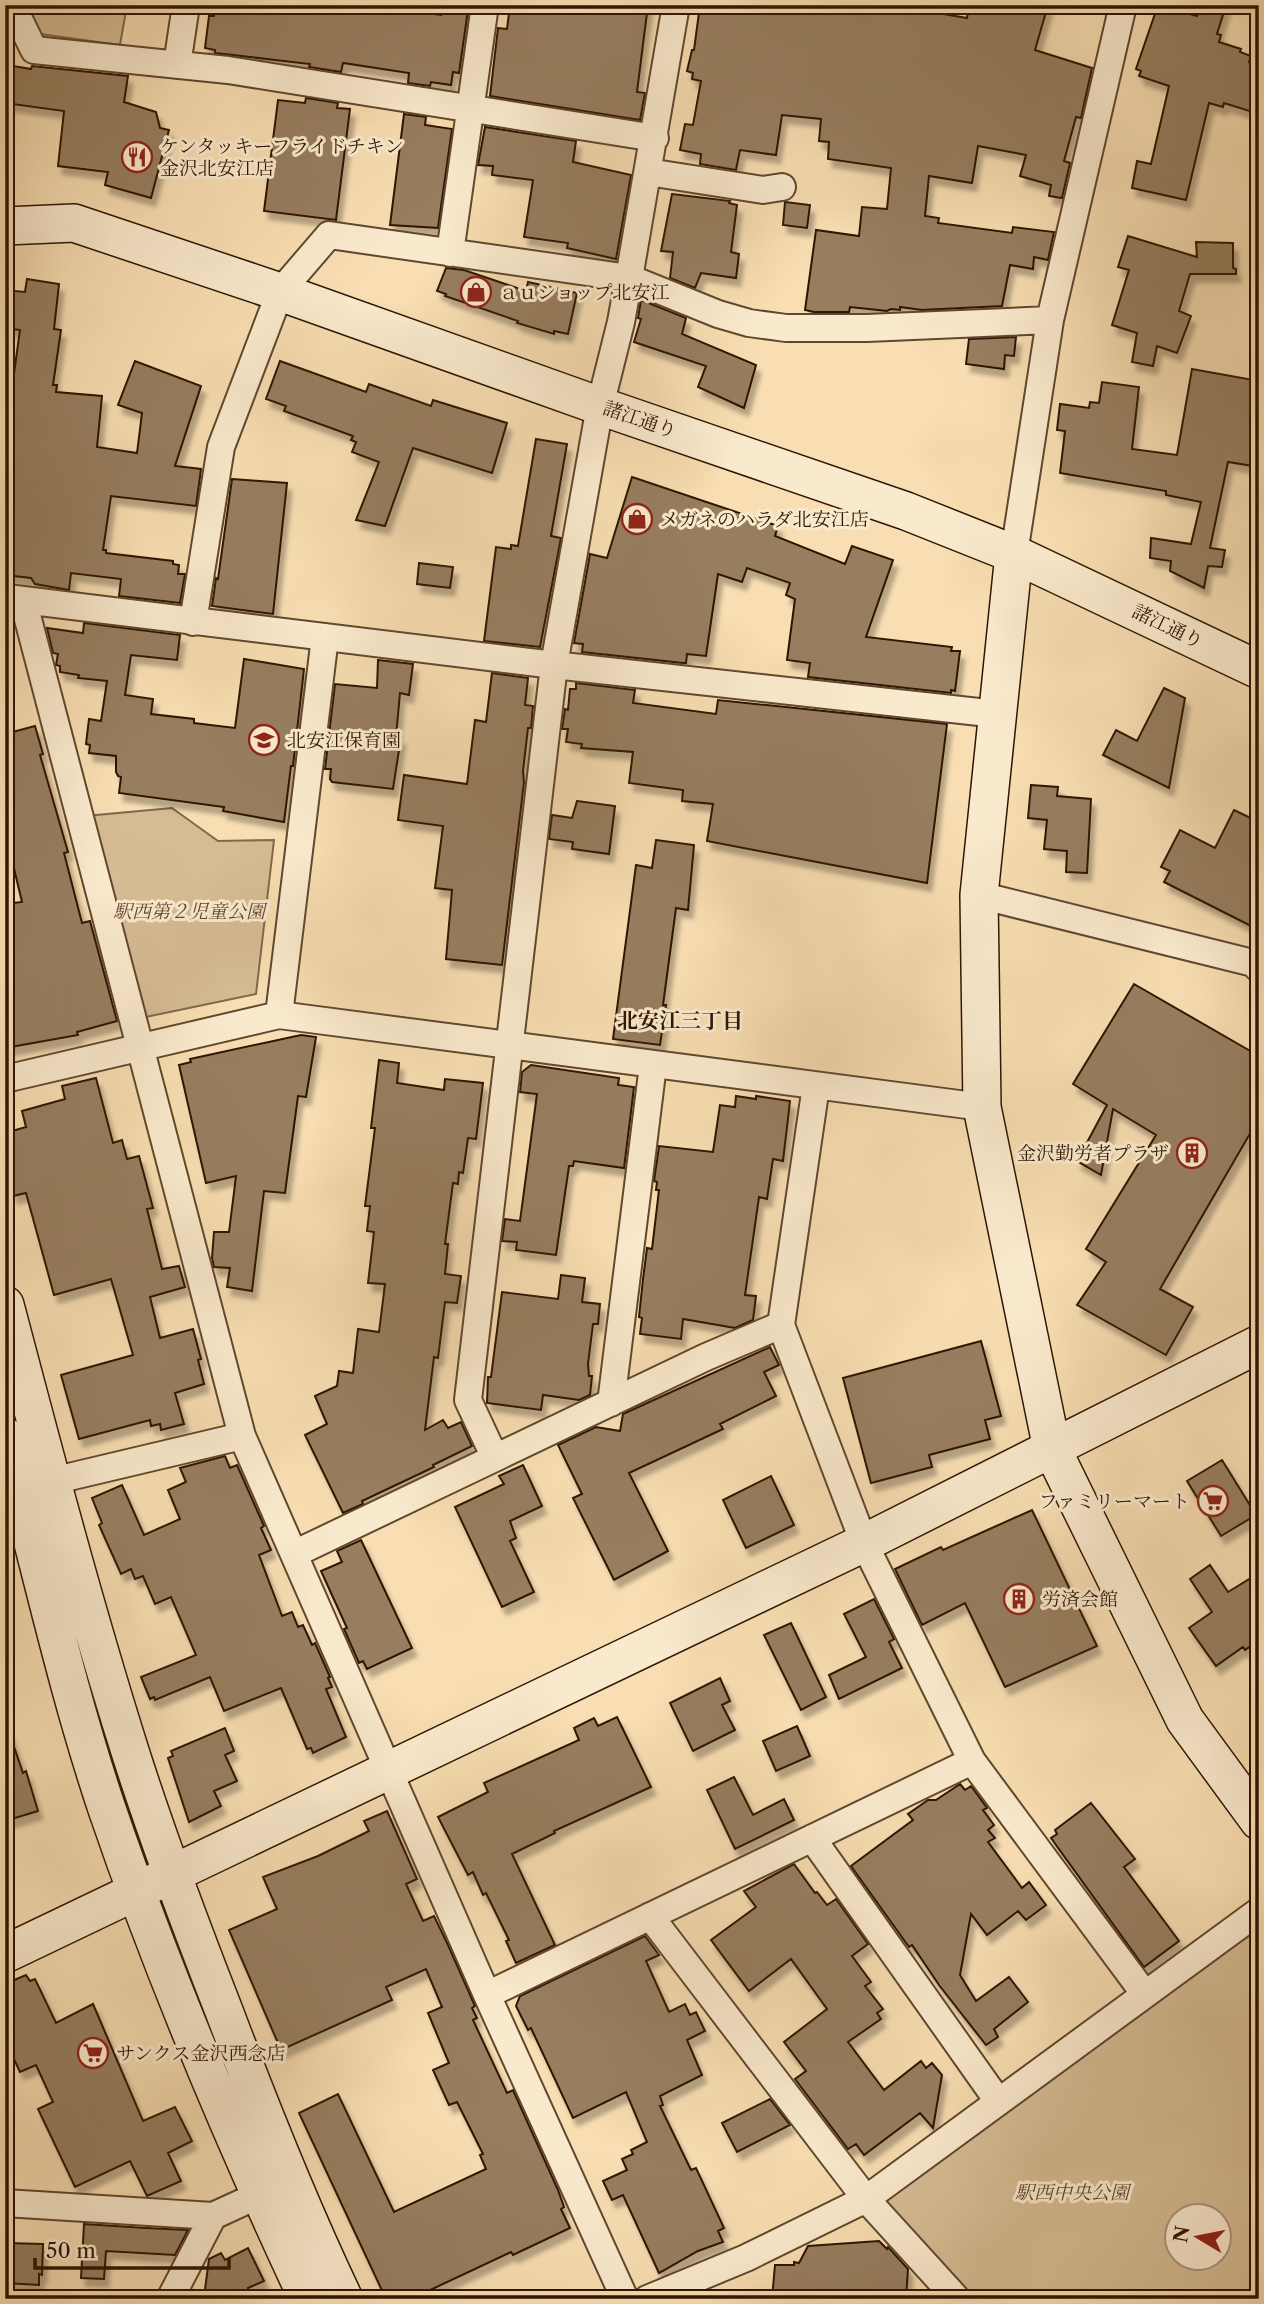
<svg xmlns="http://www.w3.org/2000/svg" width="1264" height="2304" font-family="'Libre Caslon Text','Noto Serif JP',serif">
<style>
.green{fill:#d6bc94;stroke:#82684c;stroke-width:2;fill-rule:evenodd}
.building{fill:#977e5e;stroke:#2e1503;stroke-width:2;filter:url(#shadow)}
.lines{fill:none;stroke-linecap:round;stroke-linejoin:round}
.street-casing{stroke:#60472f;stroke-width:30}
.secondary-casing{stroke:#2e1503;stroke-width:40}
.street{stroke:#faeacd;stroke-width:26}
.secondary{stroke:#faeacd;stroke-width:37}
.labels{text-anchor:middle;stroke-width:6;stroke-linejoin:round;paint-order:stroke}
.poi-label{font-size:19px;fill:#2e1503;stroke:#faeacd;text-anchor:start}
.street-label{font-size:19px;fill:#2e1503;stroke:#faeacd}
.park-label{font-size:19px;font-style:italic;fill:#60472e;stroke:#faeacd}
.neighbourhood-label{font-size:21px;font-weight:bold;fill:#2e1503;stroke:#faeacd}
</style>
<defs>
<filter id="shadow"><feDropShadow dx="4.5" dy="8" stdDeviation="2" flood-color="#0004"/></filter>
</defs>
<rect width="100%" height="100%" fill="#f8deb2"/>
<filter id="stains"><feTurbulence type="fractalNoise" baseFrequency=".00286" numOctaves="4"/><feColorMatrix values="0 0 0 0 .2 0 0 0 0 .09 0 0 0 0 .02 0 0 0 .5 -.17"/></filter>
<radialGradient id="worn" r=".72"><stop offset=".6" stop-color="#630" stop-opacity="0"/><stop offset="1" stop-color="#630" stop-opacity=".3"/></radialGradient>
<path class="green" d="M22,5h105l-7,40 -80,-11z
M172,808l46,33 56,-1 -18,154 -115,24 -55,-202z
M1259,1928v371h-290l-91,-100zM1176,2216h42v42h-42z"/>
<path class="building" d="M215,5h181v4l45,6 2,-9 25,4 -9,63 -6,-1 -2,13 -20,-3 -1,4 -22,-3 1,-10 -66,-10 -2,9 -32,-5 1,-3 -95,-11v-3l-10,-2 4,-32h5z
M510,5h138l-11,87 8,1 -5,27 -150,-24 8,-68 9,1z
M700,5h192l75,13 2,-13h79l-13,45 57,18 -11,50 -5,-1 -12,44 6,2 -8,35 -13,-2 2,-11 -31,-9 6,-21 -48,-9 -6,37 -43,-7 -4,40 14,2 -1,5 74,10 1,-6 41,5 -6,28 -14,-3 -1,12 -23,-4 -8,41 -80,4 -22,-3v3l-9,-1 -4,2 -37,-4 -1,5h-35l-9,-2 11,-80 43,6 3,-29 25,2 4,-41 -63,-9 1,-17 -10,-1 2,-22 -39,-4 -6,40 -36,-5 -4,20 -36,-6 1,-10 -21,-4 5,-26 8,1 8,-44 -9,-2 1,-6 -6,-2 5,-21h2z
M1158,5l39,11 4,-11h25l-9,29 4,1 -2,7 22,7 -1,3 11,4 -2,6 10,3v49l-35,-11 -1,4 -14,-4 -23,97 -54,-12 5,-27 14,3 18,-78 -30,-10 2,-5 -5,-2z
M13,66l18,3 1,-3 96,10 -4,26 32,10 4,16 9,2 -18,68 -46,-13 3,-13 -50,-6 6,-55 -59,-8v-20l5,1z
M306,98l32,5 -1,5 13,1 -14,111 -72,-9 14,-111 27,3z
M404,114l22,3 -1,8 27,4 -14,99 -48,-3z
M485,127l91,14 -3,21 58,13 -15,84 -49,-11 1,-5 -44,-6 9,-57 -41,-5 1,-9 -15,-1z
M672,194l58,7 -1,2 8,2 -6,47 8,2 -3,24 -35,-5 -6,15 -25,-10 3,-26 -12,-1z
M785,202l25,3 -3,23 -24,-3z
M1128,236l69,21 -1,-15 37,1v25l3,1v5h-46l-11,37 12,5 -14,37 -20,-7 -4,20 -21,-4 5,-29 -25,-8 17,-55 -11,-3z
M446,268l18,2 62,21 2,-9 49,11 -9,41 -14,-3v3l-37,-11 1,-2 -73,-25 1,-2 -9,-3z
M27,279l32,5 -5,45 7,1 -8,55h4l-1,7 46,4 -5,51 40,6 5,-40 -24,-8 17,-44 66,25 -26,80 26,3 -5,37 -85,-10 -8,54h3v3l67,8v3l6,1 -1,9h7l-5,29 -61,-7 2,-17 -50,-6 -2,17 -34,-6 -4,-6 -26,-3v-105l7,-57 -7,-1 4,-24h3l8,-58 -15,-2v-38l20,2z
M641,300l45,18 -4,16 74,31 -12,43 -46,-21 8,-21 -72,-24 7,-23 -3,-1z
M1016,337l-2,19 -9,-1 -1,14 -38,-5 3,-25z
M280,361l86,31 3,-8 62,22 2,-6 74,23 -15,50 -79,-25 -28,78 -29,-6 23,-58 -27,-10 4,-10 -5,-2 2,-4 -69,-25 2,-5 -20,-7z
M1192,369l67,12v86l-31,-5 -18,86 15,2 -3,17 -14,-1 -4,22 -34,-17 1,-10 -21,-3 1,-20 40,6 10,-42 -35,-7v-4l-106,-18 5,-42 -8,-1 3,-26 29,4 1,-6 9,1 3,-21 37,5 -7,62 45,6z
M536,439l31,5 -16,92 10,2 -21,109 -56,-6 12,-94 15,2v-4l7,1z
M632,477l146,49 -3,10 70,28 7,-18 41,14 -27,77 86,10 -1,4h9l-5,40 -4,-1v3l-143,-16 2,-14 -23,-3 8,-61 -9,-4 4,-12 -43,-15 -5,14 -24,-8 -12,82 -19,-2 -1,9h-3l-101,-11 1,-8 -9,-1 16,-89 17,4z
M232,479l55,4 -14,131 -61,-8 4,-28 2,1z
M419,563l34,4 -3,21 -33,-4z
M84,623l96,12 -3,25 -46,-5 -6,40 28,4 -2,15 43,5v4l41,5 9,-69 60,10 -11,97h-2l-7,56 -61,-11 1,-4 -105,-14 2,-16 -3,-1 -2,-4v-16l-27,-3 1,-8 -4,-1 3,-25 12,2 6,-40 -29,-3 1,-3 -19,-3v-6l-4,-1 2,-11 -5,-1 -6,-25 36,5z
M378,660l35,4 -4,31 -9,-2 -4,44h5l-8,52 -61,-7 -2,-3 1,-10h-6l10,-85 42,4z
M492,673l36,5 -3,27 8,1 -2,22h-3l-5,43 1,11 -22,183 -56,-6 6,-69 -17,-2 8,-62 -45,-6 6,-45 63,9 8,-64 11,2z
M576,683l59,7 -2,13 83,11 2,-14 229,24 -20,159 -220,-42 6,-37 -31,-3 1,-11 -54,-7 4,-31 -52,-4 1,-4 -16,-2 2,-13h-6l3,-20 3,1 2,-21h6z
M1164,688l21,10 -16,90 -66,-33 13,-25 21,11z
M35,726l8,28 -3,1 28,97 -4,1 18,70 8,-2 27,100 -40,11 1,3 -73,13v-144l17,-2 -15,-63h3l-5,-17v-88z
M1031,785l27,2 -1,9 34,3 -4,74 -21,-1 1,-21 -23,-2 3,-29 -19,-2z
M577,801l38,5 -6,48 -37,-5 1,-7 -24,-3 3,-24 20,3z
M1234,810l25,12v108l-95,-48 6,-11 -9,-4 19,-37 35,18z
M656,840l38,5 -6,65 -12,-2 -13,97h3l-6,40 -47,-6 23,-174 16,3z
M1134,984l125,72v62l-99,171 33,18 -27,48 -89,-50 29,-43 -20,-13 70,-114 -43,-26 -12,66 -24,-14 30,-56 -34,-21z
M301,1035l15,2 -10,60 -8,-1 -13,97 -21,-2 -12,100 -25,-4 3,-19 -16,-1 -2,-9 2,-26h15l7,-56 -30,7 -27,-118 12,-3 -1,-3z
M379,1060l20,3 -2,20 47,7 1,-11 38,4 -7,56 -8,-1 -5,35 -4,-1 -1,12 -5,-1 -8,61h3l-3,30 16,2 -4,27 -12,-1 -7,56 -4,-1 -9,73 18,-10 5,8 13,-6 11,24 -39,19 1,2 -72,34 1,3 -20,9 -38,-78 22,-11 -12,-28 22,-10 2,-15 14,2 5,-44 21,3 6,-48 -17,-1 6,-51 -7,-1 3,-25h-5l10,-78h-4z
M531,1065l88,13 -1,7 16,2 -10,81 -50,-7 -1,5h-4l-13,89 -40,-5 1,-8 -15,-1 3,-22 15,2 17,-127 -17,-2 2,-20z
M96,1078l17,65 9,-3 5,19 12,-3 14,52 -6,1 15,60 17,-3 6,21 -35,10 10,41 33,-9 8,30 -3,1 6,24 -29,9 9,31 -23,6 -1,-6 -9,2 -1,-6 -71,19 -18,-64 72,-20 -22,-76 -57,16 -28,-102 -13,3 -8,-30v-33l21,-6 -4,-16 43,-12 -3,-13z
M736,1096l20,3v-3l34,5 -7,60 -10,-2 -6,40 -8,-2 -14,98 11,1 -3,24 -18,8 -52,-9 -2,20 -41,-5 2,-16 -3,-1 4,-38 4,-31 5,1 7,-59h-3l1,-8 -3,-1 5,-35 54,6 7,-47 15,2z
M561,1275l24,3 -3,24 18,2 -2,20h-5l-5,40 1,12h3l-2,19 -11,5 -36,-5 -2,15 -54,-7 1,-26h3l11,-85 56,7z
M981,1341l20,75 -16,4 5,19 -61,16 3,12 -61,16 -28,-105z
M770,1347l9,18 -15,7 12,24 -56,28 3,5 -94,44 39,78 -54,29 -41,-82 9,-4 -24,-49 38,-18 24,4 3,-17z
M225,1456l5,12 7,-3 27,61 -3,2 10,22 -12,5 23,61 10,-4 6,15 5,-2 9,20 3,-2 15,34 -2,1 4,9 -6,2 20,48 -33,16 -2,-5 -4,1 -26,-61 -57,23 -14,-34 -55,23 -1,-3 -4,2 -9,-22 55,-22 -25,-58 -16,7 -12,-28 -8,3 -4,-10 -10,5 -22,-49 3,-2 -10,-25 30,-13 22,50 36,-16 -12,-29 18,-8 -6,-14z
M1222,1460l34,55 -35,21 -34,-55z
M523,1465l19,41 -32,15 6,17 -6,3 24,51 -32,15 -47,-100 49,-23 -5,-8z
M771,1476l23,49 -48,23 -23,-48z
M1032,1510l65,136 -92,41 -40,-84 -43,22 -27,-56 46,-22 2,3z
M361,1540l51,108 -45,21 -4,-8 -4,2 -15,-34 3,-1 -26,-57 21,-9 -5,-11z
M1210,1565l18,27 31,-19v67l-14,10 -2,-3 -27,19 -27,-38 23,-16 -22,-33z
M874,1599l20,40 -5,3 13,26 -63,31 -10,-24 37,-18 -22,-43z
M791,1623l35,74 -25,13 -37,-75z
M720,1678l10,23 -8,4 13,25 -42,21 -23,-48z
M617,1717l34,70 -97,44 1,2 -43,21 43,91 -39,18 -10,-22 3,-1 -23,-47 -3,2 -10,-23 -5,3 -30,-58 50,-25 -4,-9 95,-43 -5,-12 20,-10 4,8z
M797,1726l13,30 -34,15 -13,-30z
M225,1728l9,23 -9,4 12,26 -23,10 7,15 -32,16 -21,-64 5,-2 -2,-5z
M5,1732h4l14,41 3,-2 12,40 -33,10z
M734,1777l19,38 31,-16 10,21 -59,29 -28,-59z
M960,1784l5,6 6,-4 16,22 -4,2 11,15 -6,5 7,8 -7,4 34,46 7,-6 17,23 -20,15 -8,-9 -31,24 -16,-21 -11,61 16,26 33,-24 19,25 -34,27 4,8 -12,8 -47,-60 -27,-40 -3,2 -58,-81 62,-46 -5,-6 20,-14h8z
M1091,1803l44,56 -11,8 55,74 -35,26 -93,-129 6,-4 -2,-4z
M387,1811l30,68 -11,5 17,37 11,-5 14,29 27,61 -3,2 5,10 -4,2 34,73 6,-3 45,100 6,17 -3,2 9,19 -57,27 -2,-3 -100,47h-25l-87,-186 39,-19 56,118 92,-43 -6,-14 3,-1 -26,-52 -8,3 -16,-35 16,-7 -21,-50 14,-6 -16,-38 -40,18 6,13 -111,50 -52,-120 48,-21 -14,-32 55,-21 51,-25 -5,-10z
M794,1864l21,29 2,-1 10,13 9,-6 32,45 -16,12 19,26 -6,4 18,23 -6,4 4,6 -33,23 36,48 37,-29 5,7 6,-5 10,12 -9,53 -13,-15 -56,42 -8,-11 -8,5 -53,-70 11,-8 -22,-29 43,-33 -36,-50 -42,32 -38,-51 45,-33 -12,-16z
M645,1936l14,19 -13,6 23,51 16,-8 5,11 6,-3 9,19 -18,9 15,35 -42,21 3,9 -3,1 31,64 5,-2 28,60 -6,3 5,11 -25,9 -39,22 -36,-78 -11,5 -9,-19 24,-11 -5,-11 11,-5 -2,-4 16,-8 -21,-50 -53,26 -42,-90 -3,2 -12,-24 4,-10z
M26,1975l4,6 5,-2 21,44 37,-19 50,117 32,-14 17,34 -24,12 13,28 -34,15 -17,-35 -55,26 -37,-78 15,-7 -17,-37 -16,7 -15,-32v-56z
M770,2099l20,26 -53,27 -15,-29z
M84,2224l62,4 42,2 -13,25 -69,-4 -2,28 -23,-1z
M879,2241l8,8 1,-2 20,22 -2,30h-134l3,-34h19v-3l5,1 9,-17z
M5,2243l38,1 -1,31 -3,-1v11l-34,-2z
M248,2248l16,33 -16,7 -1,11 -43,-2 5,-38 12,-6 4,7z"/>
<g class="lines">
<g class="street-casing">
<path id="street" d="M12,5l22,45 194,20 427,68
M177,65l9,-60
M648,172l115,18 19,-3
M450,253l35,-248
M1014,554l36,-234 73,-315
M7,598l547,67 443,49
M23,600l219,836 245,559 138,304
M193,622l28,-175 59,-155 49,-57 300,43 89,36 31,9 37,5h81l183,-8
M979,895l274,68 6,6
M279,1015l46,-378
M5,1079l274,-64 703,92
M816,1086l-35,239 83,218 108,218 172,232
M611,1403l42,-338
M495,1458l-27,-58 86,-735 46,-259 21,-84 8,-44 47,-273
M37,1488l15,-7 190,-45
M294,1554l412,-197 75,-32
M812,1838l186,263
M650,1916l216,283 91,100
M487,1995l485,-234
M5,2203l208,13
M170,2299l43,-83 48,-22
M647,2299l99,-41 120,-59 393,-288"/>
</g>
<g class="secondary-casing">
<path id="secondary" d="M5,226l69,-3 206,69 320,114 306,105 108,43 245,116
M1014,554l-35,341 3,212 70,342 133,271 74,101
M5,1305c39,148 78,297 124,443 28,89 61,176 95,263 37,98 75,194 120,288
M5,1436c34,124 61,251 102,373 57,167 126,330 201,490
M5,1954l859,-411 395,-199"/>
</g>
<use href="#street" class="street"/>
<use href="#secondary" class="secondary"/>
</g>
<defs>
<g id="restaurant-ring" transform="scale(1.575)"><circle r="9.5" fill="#faeacd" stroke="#8f2418" stroke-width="1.5"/><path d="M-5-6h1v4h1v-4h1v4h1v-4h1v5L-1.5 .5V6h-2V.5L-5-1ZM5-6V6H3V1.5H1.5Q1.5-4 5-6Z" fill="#8f2418"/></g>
<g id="shop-ring" transform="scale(1.575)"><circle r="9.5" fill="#faeacd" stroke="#8f2418" stroke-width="1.5"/><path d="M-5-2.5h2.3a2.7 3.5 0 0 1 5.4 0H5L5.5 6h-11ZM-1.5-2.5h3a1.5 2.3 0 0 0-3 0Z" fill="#8f2418"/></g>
<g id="school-ring" transform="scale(1.575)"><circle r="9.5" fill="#faeacd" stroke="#8f2418" stroke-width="1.5"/><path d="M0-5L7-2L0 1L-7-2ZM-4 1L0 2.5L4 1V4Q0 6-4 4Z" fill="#8f2418"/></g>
<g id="building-ring" transform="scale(1.575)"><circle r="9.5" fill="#faeacd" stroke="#8f2418" stroke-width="1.5"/><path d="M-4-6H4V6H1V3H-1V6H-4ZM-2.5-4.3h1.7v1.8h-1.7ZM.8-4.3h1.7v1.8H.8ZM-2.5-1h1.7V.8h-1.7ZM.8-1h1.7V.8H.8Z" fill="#8f2418"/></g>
<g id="supermarket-ring" transform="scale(1.575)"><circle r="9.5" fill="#faeacd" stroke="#8f2418" stroke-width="1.5"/><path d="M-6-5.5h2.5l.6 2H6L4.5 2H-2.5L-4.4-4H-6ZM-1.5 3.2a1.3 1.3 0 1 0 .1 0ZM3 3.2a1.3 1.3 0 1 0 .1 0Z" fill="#8f2418"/></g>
</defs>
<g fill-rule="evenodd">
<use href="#restaurant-ring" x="137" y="157"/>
<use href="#shop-ring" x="476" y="292"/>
<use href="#shop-ring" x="637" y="519"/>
<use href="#school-ring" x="264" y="740"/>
<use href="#building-ring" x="1192" y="1153"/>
<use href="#supermarket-ring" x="1213" y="1501"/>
<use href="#building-ring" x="1019" y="1599"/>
<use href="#supermarket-ring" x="93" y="2053"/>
</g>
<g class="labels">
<g class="poi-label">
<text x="160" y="153">ケンタッキーフライドチキン<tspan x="160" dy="22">金沢北安江店</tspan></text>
<text x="499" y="299">ａｕショップ北安江</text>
<text x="660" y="526">メガネのハラダ北安江店</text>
<text x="287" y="747">北安江保育園</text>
<text x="1169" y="1160" text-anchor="end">金沢勤労者プラザ</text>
<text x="1190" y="1508" text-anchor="end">ファミリーマート</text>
<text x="1042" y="1606">労済会館</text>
<text x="116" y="2060">サンクス金沢西念店</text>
</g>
<g class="street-label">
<text transform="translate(640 419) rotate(19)" y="7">諸江通り</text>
<text transform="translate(1168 626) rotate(26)" y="7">諸江通り</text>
</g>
<g class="park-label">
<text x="189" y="918">駅西第２児童公園</text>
<text x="1072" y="2199">駅西中央公園</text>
</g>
<g class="neighbourhood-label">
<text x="680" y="1028">北安江三丁目</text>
</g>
</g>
<rect width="1264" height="2304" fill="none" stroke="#f8deb2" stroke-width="28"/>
<rect x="7" y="7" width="1250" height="2290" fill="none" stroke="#2e1503" stroke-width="3.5"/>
<rect x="14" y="14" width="1236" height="2276" fill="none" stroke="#2e1503" stroke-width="2"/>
<g transform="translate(1198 2237) rotate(280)"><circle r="33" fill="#faeacd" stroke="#a8957c" stroke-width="2"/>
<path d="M0-5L12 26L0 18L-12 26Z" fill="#8f2418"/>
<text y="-10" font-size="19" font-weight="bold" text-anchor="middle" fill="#2e1503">N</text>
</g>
<path d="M35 2258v10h194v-10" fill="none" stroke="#2e1503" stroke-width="3.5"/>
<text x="46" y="2258" font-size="21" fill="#2e1503" stroke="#faeacd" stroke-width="5" paint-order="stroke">50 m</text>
<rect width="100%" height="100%" filter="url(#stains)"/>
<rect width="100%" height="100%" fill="url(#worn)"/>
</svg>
